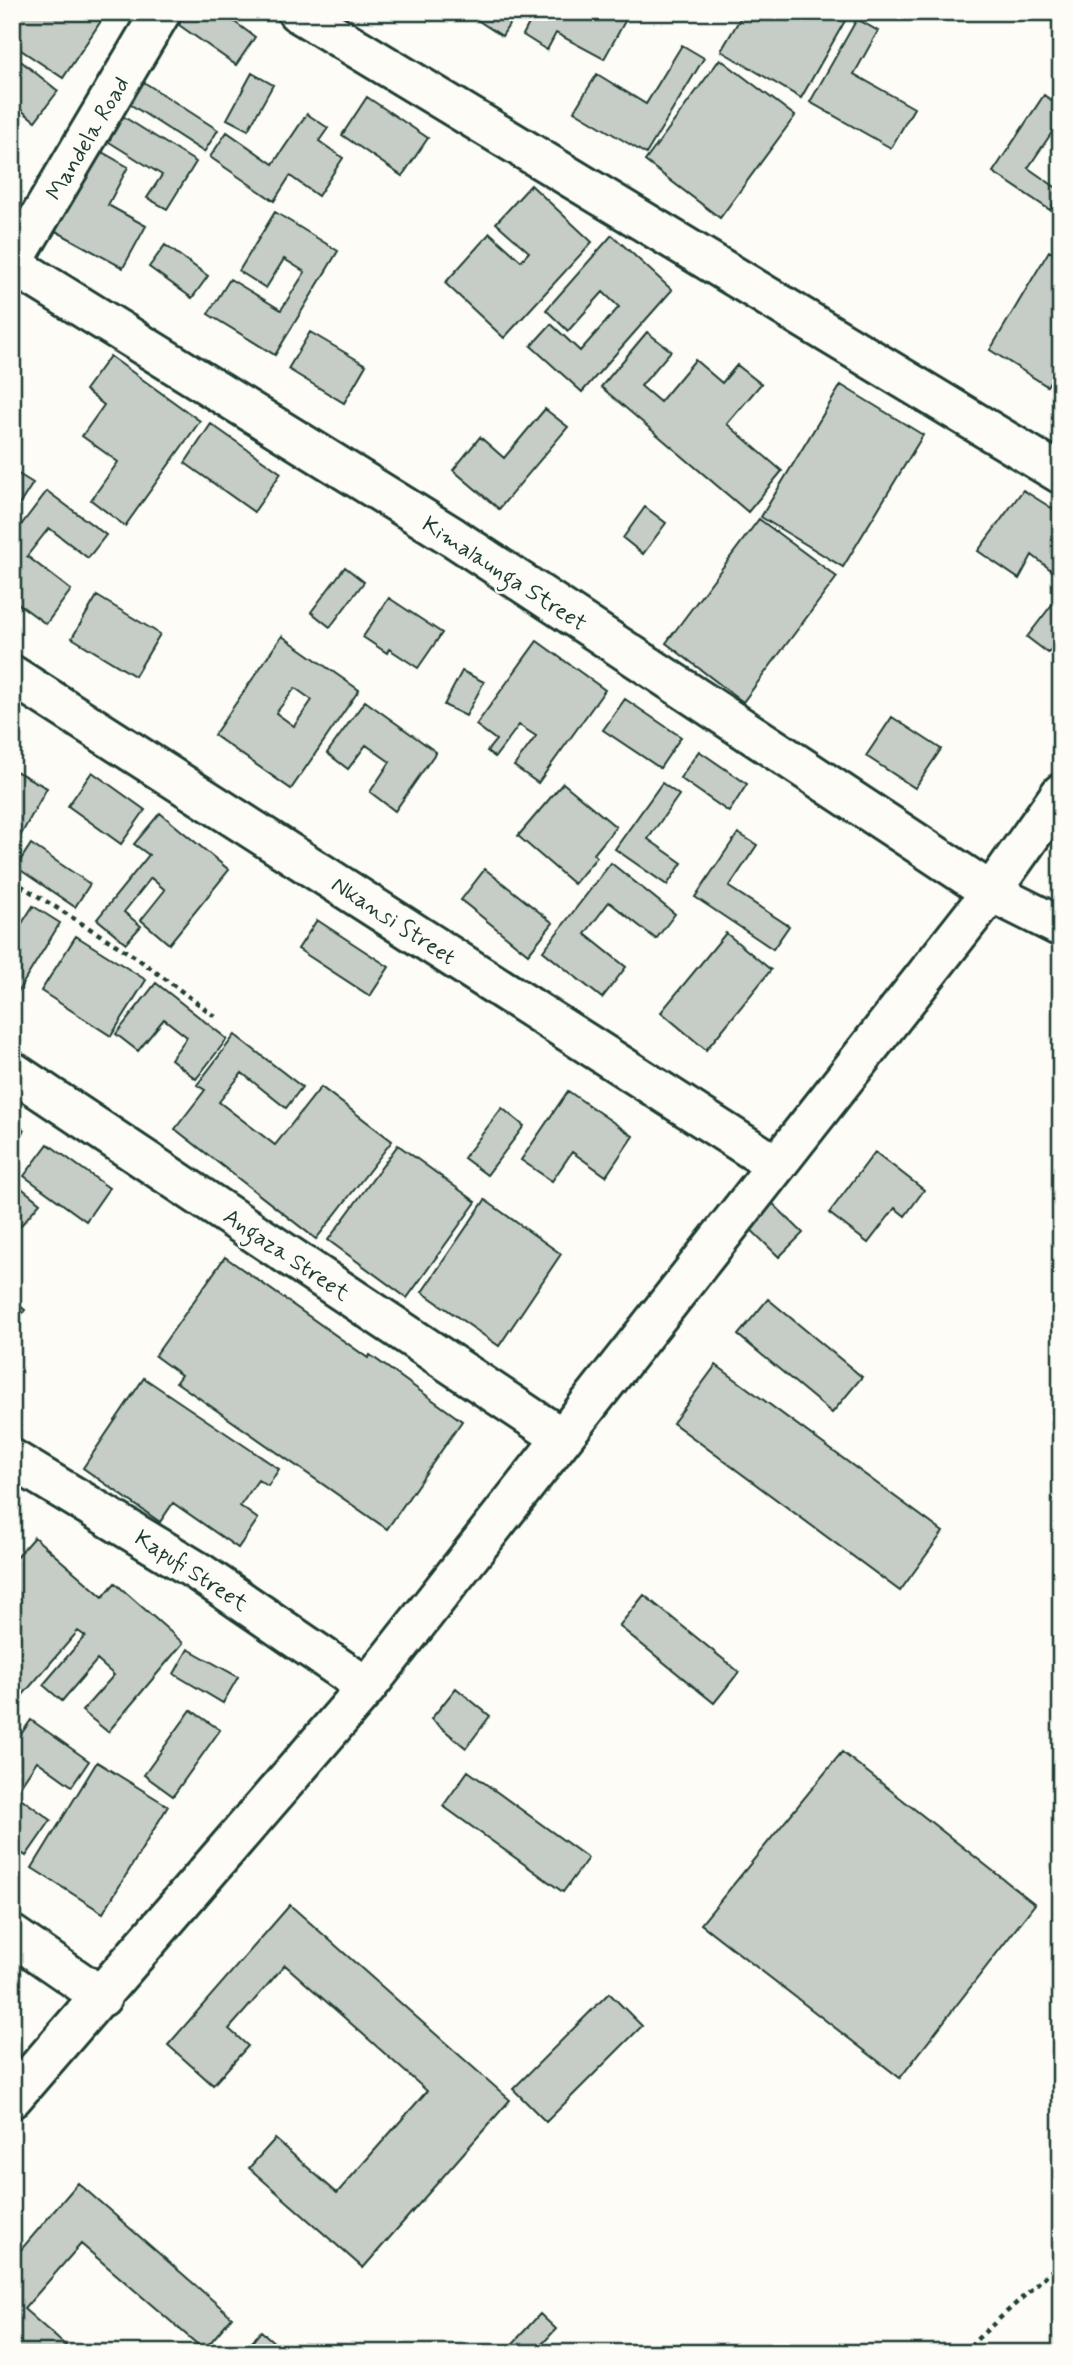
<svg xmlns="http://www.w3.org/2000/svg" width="1073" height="2365" font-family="Mynerve,sans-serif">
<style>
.building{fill:#c6cdc7;stroke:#1f3d34;stroke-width:2;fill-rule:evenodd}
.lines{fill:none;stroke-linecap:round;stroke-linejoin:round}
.minor-casing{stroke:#1f3d34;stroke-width:44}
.path{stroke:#1f3d34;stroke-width:4.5;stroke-dasharray:5 5;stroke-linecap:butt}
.minor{stroke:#fdfcf7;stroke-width:38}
.labels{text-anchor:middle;stroke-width:5;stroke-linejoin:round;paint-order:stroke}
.street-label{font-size:23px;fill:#1f3d34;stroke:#fdfcf7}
</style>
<rect width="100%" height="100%" fill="#fdfcf7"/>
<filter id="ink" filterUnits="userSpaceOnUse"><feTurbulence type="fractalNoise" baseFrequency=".0143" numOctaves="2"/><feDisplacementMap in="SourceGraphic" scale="14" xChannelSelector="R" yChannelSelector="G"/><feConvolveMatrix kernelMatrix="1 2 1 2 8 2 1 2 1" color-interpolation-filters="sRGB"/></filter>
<g filter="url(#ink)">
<path class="building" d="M13,12h94l-44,66 -51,-34z
M187,12h34l34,25 -19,28 -57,-40z
M465,12h52l-15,24z
M535,12h95l-26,47 -48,-26 -9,17 -24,-15z
M744,12h106l-49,86 -80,-47z
M857,19l21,12 -24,43 60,34 -23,40 -81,-46z
M682,45l22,13 -58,96 -72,-43 23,-37 49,30z
M12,54l46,37 -23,30 -23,-18z
M720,59l75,57 -75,102 -75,-57z
M252,73l21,12 -25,45 -21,-11z
M139,79l79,51 -14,22 -79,-51z
M1044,95l17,12v12l-33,49 33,23 -11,19 -57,-38z
M367,97l61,41 -26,38 -60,-41z
M116,112l80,50 -29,47 -20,-11 15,-23 -61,-38z
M307,114l21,14 -9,13 24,17 -25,38 -28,-20 -16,25 -64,-44 17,-25 46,32z
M95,148l33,19 -20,38 38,21 -23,42 -71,-39z
M531,185l61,57 -88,96 -59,-55 45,-50 31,28 8,-9 -33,-29z
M275,212l63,39 -63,104 -67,-41 22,-35 51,31 24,-38 -21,-13 -18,29 -27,-17z
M612,235l60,55 -90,102 -51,-46 20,-22 29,27 39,-44 -16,-15 -35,39 -22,-21z
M165,245l43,31 -16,22 -43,-31z
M1049,251l12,7v82l-3,5 3,2v17l-14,22 -57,-36z
M310,332l56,33 -22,38 -56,-34z
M647,332l24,19 -30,35 19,16 35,-42 27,23 15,-18 24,19 -34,40 55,47 -34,41 -147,-125z
M110,356l90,65 -75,105 -34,-26 27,-38 -36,-26 22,-31 -19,-15z
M841,385l82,50 -80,132 -82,-50z
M545,409l23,18 -69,82 -46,-39 27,-33 24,21z
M211,424l70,49 -27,39 -69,-49z
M12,470l21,13 -21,33z
M1023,490l38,24v64l-29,-23 -13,24 -41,-28z
M47,491l59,44 -18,23 -39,-30 -22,28 44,34 -25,34 -34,-25v-62z
M645,507l21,16 -23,31 -20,-16z
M759,519l78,58 -94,125 -77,-59z
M345,567l19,15 -34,45 -19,-15z
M1061,593v45l-13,15 -21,-16z
M97,596l63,38 -25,42 -63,-38z
M389,598l53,35 -24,35 -29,-19 -2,4 -24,-16z
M282,636l77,54 -68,99 -77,-54zM295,688l17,12 -18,26 -18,-13z
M537,641l68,49 -67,93 -24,-17 22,-30 -17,-11 -24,32 -8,-6 9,-11 -20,-15z
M462,671l22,11 -18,34 -22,-11z
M625,699l56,38 -21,31 -57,-38z
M365,701l71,51 -41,59 -25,-19 20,-30 -24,-17 -18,24 -21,-16z
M892,717l49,32 -26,39 -49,-32z
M699,751l48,33 -18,28 -49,-34z
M12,769l35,19 -35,63z
M92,772l53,38 -24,34 -53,-38z
M563,783l53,44 -22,27 3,3 -23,27 -56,-48z
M662,783l17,12 -31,44 34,24 -15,22 -52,-36z
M160,813l69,57 -60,74 -28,-24 24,-30 -14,-12 -27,34 17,14 -15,17 -29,-24 52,-64 -15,-11z
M738,833l19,12 -28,42 60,39 -16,23 -78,-52z
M31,844l59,40 -15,23 -59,-40z
M611,863l64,51 -19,25 -47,-37 -24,32 41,33 -24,31 -59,-47z
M485,869l68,54 -25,31 -67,-54z
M33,906l27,17 -48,78v-62z
M317,920l72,47 -19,29 -72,-47z
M726,933l45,37 -65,80 -45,-38z
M76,936l70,44 -35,56 -70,-45z
M156,983l71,56 -31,40 -25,-20 16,-22 -23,-18 -26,32 -22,-17z
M235,1035l67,52 -16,21 -44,-35 -23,29 56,43 46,-58 71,54 -76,98 -141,-110 30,-39 -8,-5z
M568,1091l65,45 -27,40 -34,-24 -20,29 -31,-21z
M502,1108l22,18 -37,49 -23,-17z
M12,1122l12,8 -12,17z
M48,1144l61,44 -23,33 -62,-45z
M398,1145l78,57 -69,96 -79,-58z
M875,1152l49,38 -19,26 -10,-8 -27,35 -39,-30z
M14,1182l26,21 -28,33v-52z
M764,1195l39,38 -24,24 -39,-38z
M485,1200l76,54 -62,92 -77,-54z
M225,1257l143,101 2,-3 92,66 -75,108 -211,-147 5,-7 -26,-19z
M768,1299l94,78 -30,36 -94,-78z
M12,1300l13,10 -13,17z
M716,1365l227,167 -43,59 -227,-168z
M144,1378l135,91 -11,17 -10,-6 -18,26 18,13 -20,29 -65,-45 -13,19 -77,-54z
M34,1537l69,60 12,-14 68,60 -75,89 -26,-21 32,-36 -17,-15 -35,41 -19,-16 42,-49 -7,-5 -64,74 7,7 -9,10v-160z
M644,1595l95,77 -25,31 -95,-77z
M188,1649l50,28 -15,26 -49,-29z
M456,1688l34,28 -24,32 -35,-29z
M191,1710l29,20 -47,66 -29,-21z
M31,1720l58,41 -17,25 -35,-25 -22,33 36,26 -25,36 -14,-10v-99z
M842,1752l193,152 -135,174 -199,-154z
M97,1762l71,44 -65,107 -71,-45z
M468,1771l120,87 -25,34 -120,-86z
M290,1905l220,195 -147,168 -114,-100 26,-29 62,54 90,-102 -142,-126 -56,64 19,17 -35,39 -45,-40z
M609,1993l33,33 -96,96 -33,-33z
M78,2183l154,134 -28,33 -123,-106 -57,65 50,44h-57l-5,-4v-89z
M540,2314l16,15 -22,24h-30z
M261,2331l25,22h-43z"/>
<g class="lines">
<g class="minor-casing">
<path id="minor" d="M297,12l764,462
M12,264l441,273 538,355 70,35
M12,264l149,-252
M12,675l764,490
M12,1071l550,367
M12,1459l187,113 168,115
M12,1935l90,62
M12,2098l355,-411 624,-795 70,-99"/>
</g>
<path class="path" d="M12,880l125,78 79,59
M962,2353l99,-91"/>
<use href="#minor" class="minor"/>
</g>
</g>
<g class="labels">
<g class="street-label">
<text transform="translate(87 138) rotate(-59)" y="8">Mandela Road</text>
<text transform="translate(505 573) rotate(33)" y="8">Kimalaunga Street</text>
<text transform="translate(394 920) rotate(33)" y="8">Nkansi Street</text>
<text transform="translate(287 1254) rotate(34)" y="8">Angaza Street</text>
<text transform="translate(192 1570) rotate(33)" y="8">Kapufi Street</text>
</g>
</g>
<rect width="1073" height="2365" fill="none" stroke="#fdfcf7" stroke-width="42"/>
<rect x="21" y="21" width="1031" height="2323" fill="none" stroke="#1f3d34" stroke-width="2.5" filter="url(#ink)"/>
</svg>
